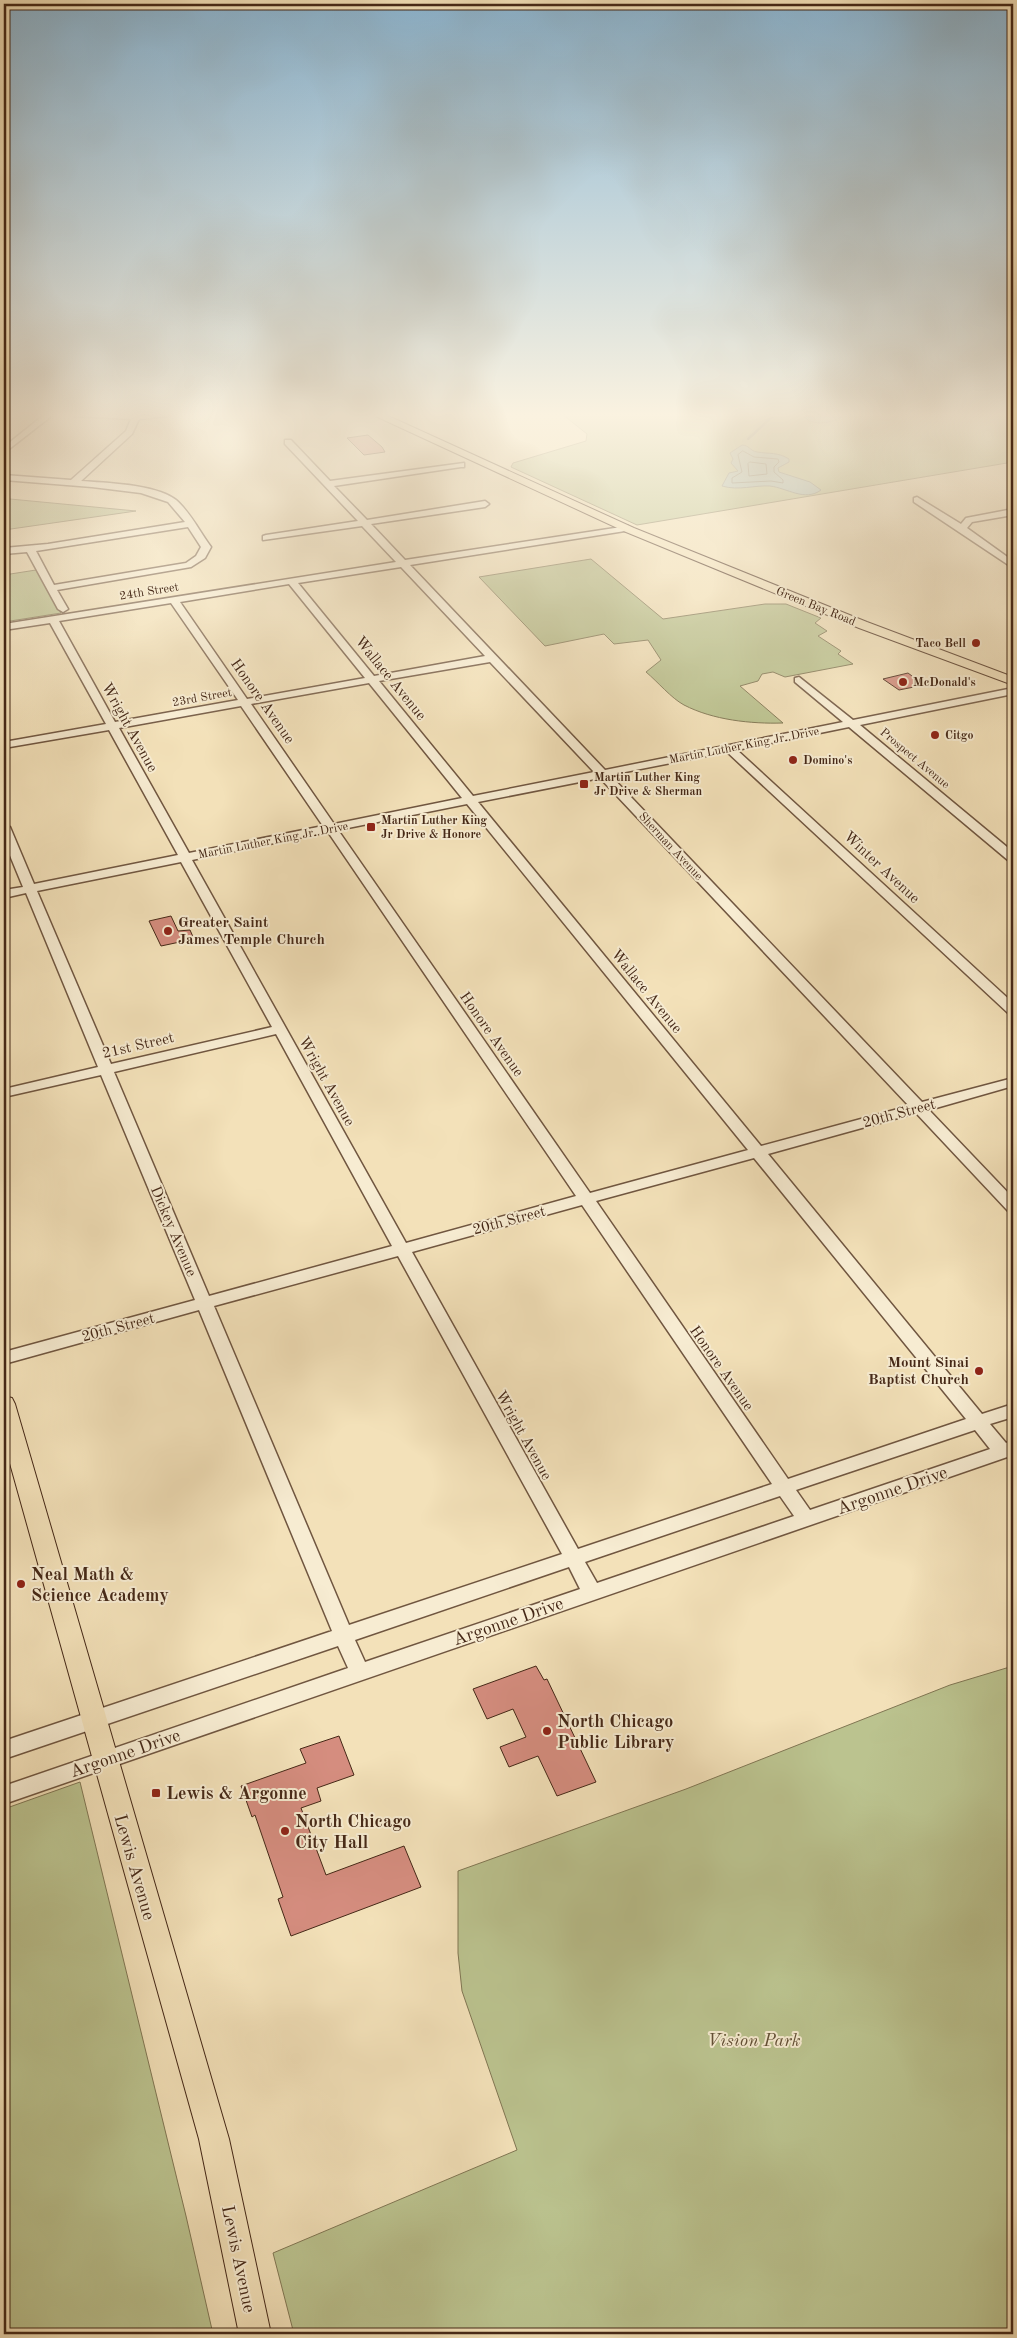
<svg xmlns="http://www.w3.org/2000/svg" width="1017" height="2338" font-family="'Old Standard TT',serif">
<style>
.green{fill:#bbc38f;stroke:#807653}
.water{fill:#9fbbb9;stroke:#7b8078}
.lines{fill:none;stroke-linecap:round;stroke-linejoin:round}
.shore{stroke:#727268;stroke-width:1}
.stream{stroke:#7b8078;stroke-width:2.5}
.building{fill:#d58d7f;stroke:#452817}
.minor-casing{stroke:#705640;stroke-width:3}
.major-casing{stroke:#452817;stroke-width:2}
.minor{fill:#f7ecd2;fill-rule:evenodd}
.major{fill:#f3e1b9;fill-rule:evenodd}
.poi-dot{fill:#8f2418;stroke:#f7ecd2;stroke-width:2}
.labels{text-anchor:middle;stroke-width:4;stroke-linejoin:round;paint-order:stroke}
.far-street-label{font-size:12px;fill:#452817;stroke:#f7ecd2}
.far-poi-label{font-size:12px;font-weight:bold;fill:#452817;stroke:#f7ecd2;text-anchor:start}
.street-label{font-size:15px;fill:#452817;stroke:#f7ecd2}
.poi-label{font-size:15px;font-weight:bold;fill:#452817;stroke:#f7ecd2;text-anchor:start}
.near-street-label{font-size:18px;fill:#452817;stroke:#f7ecd2}
.near-poi-label{font-size:18px;font-weight:bold;fill:#452817;stroke:#f7ecd2;text-anchor:start}
.near-park-label{font-size:18px;font-style:italic;fill:#624f35;stroke:#f7ecd2}
</style>
<rect width="100%" height="100%" fill="#f3e1b9"/>
<filter id="stains"><feTurbulence type="fractalNoise" baseFrequency=".004" numOctaves="4"/><feColorMatrix values="0 0 0 0 .2 0 0 0 0 .09 0 0 0 0 .02 0 0 0 .5 -.17"/></filter>
<radialGradient id="worn" r=".72"><stop offset=".6" stop-color="#630" stop-opacity="0"/><stop offset="1" stop-color="#630" stop-opacity=".3"/></radialGradient>
<path class="green" d="M562,414h451v48l-376,63 -126,-58 2,-4 73,-22 1,-7z
M10,499l126,12 -132,19v-20z
M591,559l72,60 102,-15h21l35,14 -6,5 12,8 -9,5 23,15 -3,3 15,10 -68,13 -12,-5 -11,2 -4,7 -18,5 43,37c-32,1 -70,-3 -99,-18 -13,-7 -26,-23 -38,-33l15,-12 -13,-20 -34,4 -10,-10 -59,12 -66,-69z
M36,570l25,43 -57,9v-47z
M1013,1666v668h-719l-21,-81 244,-103 -55,-159 -4,-38v-82l228,-82 264,-104z
M80,1782l106,434 27,118h-209v-525z"/>
<path class="water" d="M802,414h45c-11,8 -36,15 -45,0z
M742,445c7,0 8,6 15,7 12,2 21,0 32,7v3l-11,6 1,4 31,10 11,8c-16,12 -34,-2 -51,-4 -16,-1 -31,5 -48,0l7,-13 9,-2 -7,-8 2,-4 -3,-6z"/>
<g class="lines">
<path class="shore" d="M743,451l11,6 24,2 1,3 -5,5v5l9,8v3l-12,-2 -39,2v-5l10,-6 -4,-17z
M750,462l16,2 1,10 -18,2 -1,-12z"/>
<path class="stream" d="M748,439l27,-25"/>
</g>
<path class="building" d="M368,435l14,12 3,5 -21,3 -17,-17z
M908,673l16,12 -25,5 -16,-11z
M171,916l7,15 12,-1 4,9 -33,7 -12,-25z
M536,1666l8,14 3,-1 49,103 -39,14 -19,-40 -29,11 -9,-20 26,-10 -13,-28 -26,10 -14,-30z
M339,1736l15,39 -37,13 4,13 -20,7 25,67 78,-29 17,41 -130,49 -13,-37 5,-2 -28,-82 -3,2 -11,-31 65,-23 -6,-14z"/>
<g class="lines">
<g class="minor-casing">
<path id="minor" d="M45,414h9l-50,39v-6z
M70,414h101l-4,2 -28,3 -7,15 -51,47c24,2 75,3 95,19 14,12 24,32 35,47l-6,11 -14,9 -134,23 11,19 -5,3 -5,-3 -31,-57 -23,2v-6l44,-4 137,-22 -17,-20 -27,-9 -49,-6 -88,-7v-5l67,5 55,-49 5,-12 -57,-3zM188,527l13,20 -5,9 -10,7 -132,22 -18,-34z
M285,440h6l39,41 134,-18v4h-3l-127,19 33,34 118,-19 4,3 -4,3 -114,17 34,36 223,-34v4l-3,1 -215,34 195,205 238,-48 -48,-40v-4l4,-1 54,43 160,-32v6l-153,31 153,127v10l-4,-1 -160,-134 -112,23 276,253v11l-5,-1 -281,-261 -117,23 312,327 91,-24v8l-84,24 84,88v14l-5,-1 -92,-98 -148,41 214,260 31,-10v13l-23,7 16,19 7,-2v14l-1009,349v-18l344,-118 -10,-22 -334,113v-18l328,-110 -133,-321 -195,54v-12l191,-52 -94,-225 -97,22v-8l94,-22 -72,-174 -22,5v-8l19,-3 -19,-46v-17l6,3 24,57 144,-29 -69,-125 -105,18v-6l102,-18 -56,-101 -46,7v-6l392,-62 -34,-36 -99,14v-4l3,-1 92,-14 -73,-77zM401,567l84,89 -111,20 -76,-93zM289,584l76,94 -118,21 -67,-97zM171,603l67,97 -123,22 -56,-101zM490,662l104,110 -121,24 -94,-115zM369,683l93,115 -128,26 -83,-120zM241,706l82,120 -134,27 -70,-125zM600,778l309,328 -148,40 -283,-344zM467,804l281,346 -158,43 -252,-363zM328,832l248,364 -170,47 -214,-383zM181,862l91,165 -161,37 -74,-173zM276,1034l116,212 -183,50 -95,-224zM754,1158l212,261 -178,60 -192,-278zM582,1205l190,279 -194,65 -166,-297zM398,1256l164,298 -213,71 -135,-319zM975,1430l15,19 -180,61 -14,-20zM780,1496l14,20 -197,67 -12,-21zM569,1567l11,22 -215,73 -10,-22z
M917,497l44,27 5,-6 47,-9v6l-41,7 -5,6 46,33v7l-99,-66v-4z"/>
</g>
<g class="major-casing">
<path id="major" d="M371,414h13l250,114 233,94 146,55v8l-154,-57 -233,-96z
M4,1396l8,2 3,6 214,735 42,195h-32l-40,-195 -195,-697z"/>
</g>
<use href="#minor" class="minor"/>
<use href="#major" class="major"/>
</g>
<linearGradient id="sky" x2="0" y2="1"><stop stop-color="#8bb7d5"/><stop offset="0.56" stop-color="#faf2e0"/><stop offset="1" stop-color="#faf2e0" stop-opacity="0"/></linearGradient>
<rect width="1017" height="741" fill="url(#sky)"/>
<g class="poi-dot">
<circle cx="976" cy="643" r="5"/>
<circle cx="903" cy="682" r="5"/>
<circle cx="935" cy="735" r="5"/>
<circle cx="793" cy="760" r="5"/>
<rect x="579" y="779" width="10" height="10" rx="2.5"/>
<rect x="366" y="822" width="10" height="10" rx="2.5"/>
<circle cx="168" cy="931" r="5"/>
<circle cx="979" cy="1371" r="5"/>
<circle cx="21" cy="1584" r="5"/>
<circle cx="547" cy="1731" r="5"/>
<rect x="151" y="1788" width="10" height="10" rx="2.5"/>
<circle cx="285" cy="1831" r="5"/>
</g>
<g class="labels">
<g class="far-street-label">
<text transform="translate(149 591) rotate(-9)" y="4">24th Street</text>
<text transform="translate(816 606) rotate(22)" y="4">Green Bay Road</text>
<text transform="translate(202 697) rotate(-10)" y="4">23rd Street</text>
<text transform="translate(744 745) rotate(-11)" y="4">Martin Luther King Jr. Drive</text>
<text transform="translate(915 758) rotate(40)" y="4">Prospect Avenue</text>
<text transform="translate(273 840) rotate(-11)" y="4">Martin Luther King Jr. Drive</text>
<text transform="translate(671 846) rotate(47)" y="4">Sherman Avenue</text>
</g>
<g class="far-poi-label">
<text x="966" y="647" text-anchor="end">Taco Bell</text>
<text x="913" y="686">McDonald's</text>
<text x="945" y="739">Citgo</text>
<text x="803" y="764">Domino's</text>
<text x="594" y="781">Martin Luther King<tspan x="594" dy="14">Jr Drive &amp; Sherman</tspan></text>
<text x="381" y="824">Martin Luther King<tspan x="381" dy="14">Jr Drive &amp; Honore</tspan></text>
</g>
<g class="street-label">
<text transform="translate(391 678) rotate(51)" y="5">Wallace Avenue</text>
<text transform="translate(263 701) rotate(55)" y="5">Honore Avenue</text>
<text transform="translate(130 727) rotate(61)" y="5">Wright Avenue</text>
<text transform="translate(882 867) rotate(43)" y="5">Winter Avenue</text>
<text transform="translate(647 991) rotate(51)" y="5">Wallace Avenue</text>
<text transform="translate(492 1034) rotate(55)" y="5">Honore Avenue</text>
<text transform="translate(138 1045) rotate(-13)" y="5">21st Street</text>
<text transform="translate(327 1081) rotate(61)" y="5">Wright Avenue</text>
<text transform="translate(899 1113) rotate(-15)" y="5">20th Street</text>
<text transform="translate(509 1220) rotate(-15)" y="5">20th Street</text>
<text transform="translate(174 1231) rotate(67)" y="5">Dickey Avenue</text>
<text transform="translate(118 1327) rotate(-15)" y="5">20th Street</text>
<text transform="translate(722 1368) rotate(55)" y="5">Honore Avenue</text>
<text transform="translate(524 1435) rotate(61)" y="5">Wright Avenue</text>
</g>
<g class="poi-label">
<text x="178" y="927">Greater Saint<tspan x="178" dy="17">James Temple Church</tspan></text>
<text x="969" y="1367" text-anchor="end">Mount Sinai<tspan x="969" dy="17">Baptist Church</tspan></text>
</g>
<g class="near-street-label">
<text transform="translate(892 1490) rotate(-19)" y="6">Argonne Drive</text>
<text transform="translate(508 1621) rotate(-19)" y="6">Argonne Drive</text>
<text transform="translate(125 1753) rotate(-19)" y="6">Argonne Drive</text>
<text transform="translate(135 1867) rotate(74)" y="6">Lewis Avenue</text>
<text transform="translate(239 2259) rotate(78)" y="6">Lewis Avenue</text>
</g>
<g class="near-poi-label">
<text x="31" y="1580">Neal Math &amp;<tspan x="31" dy="21">Science Academy</tspan></text>
<text x="557" y="1727">North Chicago<tspan x="557" dy="21">Public Library</tspan></text>
<text x="166" y="1799">Lewis &amp; Argonne</text>
<text x="295" y="1827">North Chicago<tspan x="295" dy="21">City Hall</tspan></text>
</g>
<g class="near-park-label">
<text x="754" y="2046">Vision Park</text>
</g>
</g>
<rect width="1017" height="2338" fill="none" stroke="#f3e1b9" stroke-width="20"/>
<rect x="5" y="5" width="1007" height="2328" fill="none" stroke="#452817" stroke-width="2.5"/>
<rect x="10" y="10" width="997" height="2318" fill="none" stroke="#452817"/>
<rect width="100%" height="100%" filter="url(#stains)"/>
<rect width="100%" height="100%" fill="url(#worn)"/>
</svg>
